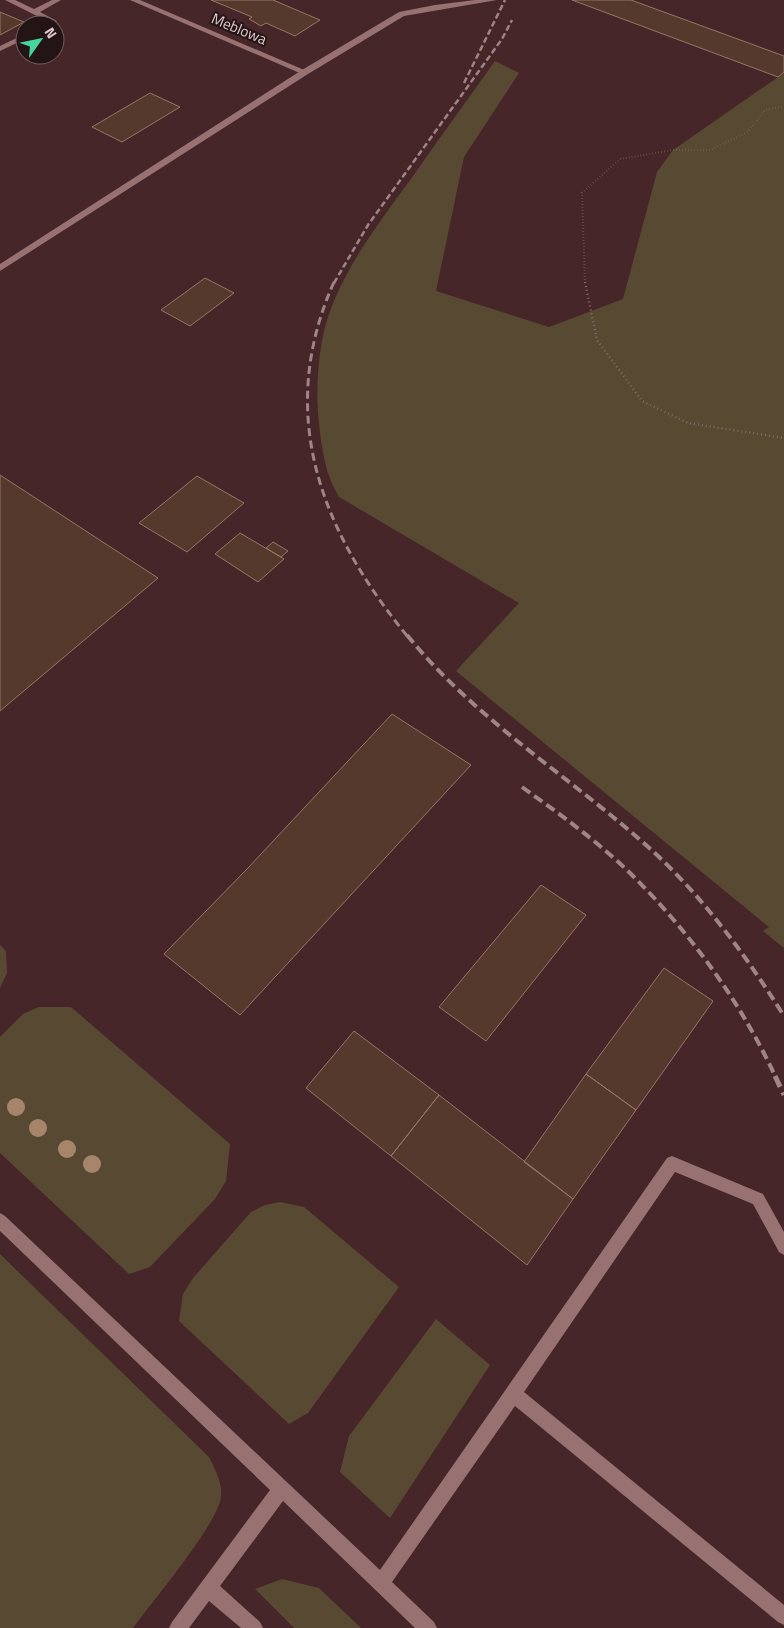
<svg xmlns="http://www.w3.org/2000/svg" width="784" height="1628" font-family="'Titillium Web',sans-serif">
<style>
.green{fill:#584933}
.building{fill:#55392d;stroke:#987666}
.lines{fill:none;stroke-linecap:round;stroke-linejoin:round}
.path-far1{stroke:#846869;stroke-width:2;stroke-dasharray:0.5 2.5;stroke-linecap:butt}
.path{stroke:#846869;stroke-width:2.5;stroke-dasharray:1 3;stroke-linecap:butt}
.service{fill:#987273;fill-rule:evenodd}
.minor{fill:#987273;fill-rule:evenodd}
.rail-far3{stroke:#9f8586;stroke-width:2.5;stroke-dasharray:6 3;stroke-linecap:butt}
.rail-far2{stroke:#9f8586;stroke-width:3;stroke-dasharray:8 4.5;stroke-linecap:butt}
.rail-far1{stroke:#9f8586;stroke-width:4;stroke-dasharray:10 5;stroke-linecap:butt}
.rail{stroke:#9f8586;stroke-width:5;stroke-dasharray:12 6;stroke-linecap:butt}
.tree{fill:#a7856b}
.labels{text-anchor:middle;stroke-width:4;stroke-linejoin:round;paint-order:stroke}
.far-street-label{font-size:15px;fill:#e1cbcc;stroke:#231415}
</style>
<rect width="100%" height="100%" fill="#462628"/>
<path class="green" d="M495,61l24,12 -55,84 -28,134 113,36 74,-28 34,-127 16,-22 111,-77v875l-21,-17 6,-4 -313,-256 63,-68 -180,-106c-14,-23 -17,-47 -20,-73 -3,-28 -2,-55 3,-83 10,-59 57,-118 91,-165 27,-39 55,-77 82,-115z
M0,945l6,6 1,22 -7,15z
M39,1007h32l159,137 -4,37 -11,18 -65,68 -21,7 -129,-121v-116l23,-23z
M280,1202l24,5 95,80 -91,126 -19,11 -110,-103 4,-27 10,-16 58,-66 14,-7z
M0,1254l209,203c6,12 14,27 12,40 -3,27 -70,106 -88,131h-133z
M436,1319l54,46 -100,153 -50,-46 9,-36z
M282,1579l37,9 42,40h-67l-39,-39z"/>
<path class="building" d="M211,0h62l47,20 -25,16 -29,-13 -5,3 -12,-7 3,-2z
M572,0h59l153,56v16l-6,5z
M0,12l24,10 -24,13z
M150,93l30,14 -58,35 -30,-15z
M205,278l29,15 -44,33 -29,-16z
M0,475l158,103 -158,133z
M197,476l47,27 -57,49 -48,-29z
M240,533l44,26 -26,23 -43,-28z
M273,542l15,9 -7,6 -15,-9z
M392,714l79,51 -231,250 -76,-61 83,-85z
M541,885l45,30 -100,126 -47,-34z
M664,968l49,33 -77,109 -50,-36z
M354,1031l85,64 -48,61 -85,-68z
M586,1074l50,36 -63,89 -49,-37z
M439,1095l134,104 -46,66 -136,-109z"/>
<g class="lines">
<path class="path-far1" d="M585,283l-3,-90 38,-34 53,-9h37l38,-18 17,-22 19,-4"/>
<path class="path" d="M585,282l12,58 45,61 46,22 96,15"/>
<path class="service" d="M5,0h10l19,9 18,-9h9l-21,12 17,9 -6,4h-9l5,-4z
M475,0h22l-93,16 -96,58 -308,197v-7l302,-194 97,-58 36,-7z
M25,34v5l-25,12v-5z
M672,1156l91,38 21,38v23l-5,-3 -26,-48 -78,-32 -151,220 260,213v20l-6,-3 -263,-216 -123,176 42,40 3,6h-22l-132,-127 -63,85 40,36 3,6h-22l-32,-27 -20,27h-20l3,-6 98,-132 -270,-259v-18l5,3 375,354 287,-412z"/>
<path class="minor" d="M130,0h10l169,72 -7,2z"/>
<path class="rail-far3" d="M464,83l41,-83
M334,283l34,-58 134,-186 10,-19"/>
<path class="rail-far2" d="M334,282c-59,132 -13,249 74,355"/>
<path class="rail-far1" d="M407,635c67,83 160,140 239,210 55,49 99,109 138,171
M522,787c39,28 78,56 112,90 58,58 108,127 142,201"/>
<path class="rail" d="M775,1076l9,19"/>
</g>
<g class="tree">
<circle cx="16" cy="1107" r="9"/>
<circle cx="38" cy="1128" r="9"/>
<circle cx="67" cy="1149" r="9"/>
<circle cx="92" cy="1164" r="9"/>
</g>
<g class="labels">
<g class="far-street-label">
<text transform="translate(239 29) rotate(23)" y="5">Meblowa</text>
</g>
</g>
<g transform="translate(40 40) rotate(57)"><circle r="24" fill="#231415" stroke="#6f5d5e"/>
<path d="M0-4L9 19L0 12L-9 19Z" fill="#48d49d"/>
<text y="-8" font-size="14" font-weight="bold" text-anchor="middle" fill="#e1cbcc">N</text>
</g>
</svg>
